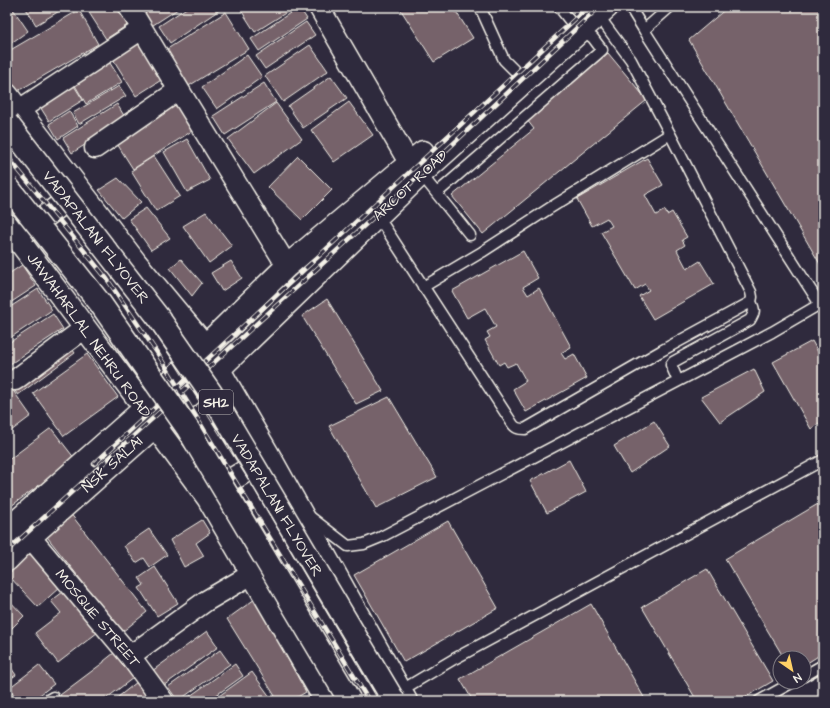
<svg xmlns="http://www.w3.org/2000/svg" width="830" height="708" font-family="'Architects Daughter',sans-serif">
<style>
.building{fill:#76626a;stroke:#f4f1e8}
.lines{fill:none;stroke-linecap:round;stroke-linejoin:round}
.lane-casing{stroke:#f4f1e8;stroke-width:13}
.street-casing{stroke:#f4f1e8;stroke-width:23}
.secondary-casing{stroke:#f4f1e8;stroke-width:25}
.primary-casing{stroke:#f4f1e8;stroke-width:25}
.lane{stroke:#2f2a3d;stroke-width:10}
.street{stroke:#2f2a3d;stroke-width:20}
.secondary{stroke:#2f2a3d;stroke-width:22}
.primary{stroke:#2f2a3d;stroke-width:22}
.rail-casing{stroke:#f4f1e8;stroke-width:4.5}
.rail{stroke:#2f2a3d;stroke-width:3;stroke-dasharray:9;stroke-linecap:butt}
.primary-bridge-casing{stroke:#f4f1e8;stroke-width:25;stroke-linecap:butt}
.primary-bridge{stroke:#2f2a3d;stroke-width:22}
.labels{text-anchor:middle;stroke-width:3;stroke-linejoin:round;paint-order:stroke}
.shield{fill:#2f2a3d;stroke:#b9b5b5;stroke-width:1}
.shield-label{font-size:14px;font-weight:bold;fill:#f4f1e8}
.street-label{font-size:15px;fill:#f4f1e8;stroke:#2f2a3d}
</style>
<rect width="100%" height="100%" fill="#2f2a3d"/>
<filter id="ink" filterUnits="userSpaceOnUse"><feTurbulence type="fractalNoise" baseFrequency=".025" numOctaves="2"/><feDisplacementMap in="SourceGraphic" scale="8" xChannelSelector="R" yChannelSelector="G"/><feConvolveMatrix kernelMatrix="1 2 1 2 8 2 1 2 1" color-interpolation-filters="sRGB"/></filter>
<g filter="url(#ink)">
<path class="building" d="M25,7h41l-30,18z
M95,7h31l9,13 -29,19 -18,-28z
M138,7h43l-31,20z
M188,7h36l-54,36 -11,-17z
M239,7h56l-40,25z
M299,7l8,12 -48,32 -8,-12z
M399,7h54l20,31 -39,24z
M728,7h95v262l-134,-229z
M13,9l15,22 -21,15v-33z
M79,10l19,34 -87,51 -4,-8v-35z
M226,12l23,37 -62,38 -23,-36z
M306,22l9,13 -50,34 -9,-13z
M143,40l23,37 -30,19 -23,-37z
M310,45l18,26 -45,31 -18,-26z
M608,53l39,47 -164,134 -31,-38 82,-67 -7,-9z
M247,55l15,22 -45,32 -15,-22z
M108,60l14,22 -36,22 -13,-22z
M331,76l16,22 -44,30 -15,-22z
M71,81l12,19 -34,21 -12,-19z
M264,83l12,19 -51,33 -12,-19z
M119,86l7,10 -47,28 -6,-11z
M176,100l19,29 -62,40 -19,-30z
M349,102l24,33 -39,27 -23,-32z
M276,103l26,36 -48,35 -26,-35z
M117,104l9,15 -54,34 -9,-15z
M69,111l9,15 -20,13 -9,-15z
M187,139l23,41 -23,12 -23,-40z
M154,156l26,40 -24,15 -25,-40z
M298,156l34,34 -30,30 -34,-33z
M647,158l16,27 -18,10 11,20 9,-5 2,5 5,-3 15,25 -5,3 3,5 -8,5 10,19 13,-8 14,23 -61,35 -14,-23 10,-6 -4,-6 -10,6 -34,-58 11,-6 -5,-8 -15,8 -15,-27z
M118,178l23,24 -19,16 -23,-28z
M146,208l24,30 -19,12 -22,-31z
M206,212l26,34 -23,17 -26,-37z
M523,251l15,27 -15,9 5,8 11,-7 32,59 -10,6 4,6 9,-5 13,24 -61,34 -13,-23 13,-8 -10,-18 -9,4 -3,-5 -5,3 -14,-25 5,-3 -3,-5 9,-5 -11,-19 -18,10 -15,-27z
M181,259l21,24 -10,13 -22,-28z
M231,261l11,17 -20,13 -11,-18z
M22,265l14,21 -29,19v-30z
M38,289l14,21 -45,30v-31z
M327,299l56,92 -27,13 -54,-88z
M53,314l10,15 -56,37v-22z
M63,336l12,17 -57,42 -11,-14z
M812,341l11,20v59l-12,9 -38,-67z
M87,354l31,43 -54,39 -31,-43z
M754,369l11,23 -45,30 -19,-25z
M7,382l24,34 -24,18z
M389,397l48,80 -61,31 -47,-82z
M654,421l16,25 -40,27 -16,-27z
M51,428l24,31 -68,50v-48z
M569,460l17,32 -39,21 -17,-32z
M823,501v152l-19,12v-7h-20l-59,-99z
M70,513l77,99 -25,20 -78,-99z
M202,520l8,13 -14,10 8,13 -20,11 -14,-27z
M448,521l50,87 -94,54 -50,-87z
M149,529l18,26 -17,12 -6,-9 -8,5 -12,-17z
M32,552l29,34 -23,21 -31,-33z
M155,567l23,36 -21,13 -18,-28 5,-3 -5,-7z
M707,569l66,112 -34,20h-42l-55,-94z
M67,589l35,40 -44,34 -23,-30 26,-20 -10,-12z
M7,598l17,18 -17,17z
M255,599l51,93 -15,9h-13l-51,-82z
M591,604l55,97h-173l-13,-22z
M207,631l11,16 -55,39 -11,-15z
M220,650l10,14 -52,37 -10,-14z
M114,653l19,25 -30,23h-39l-4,-6 44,-33v-1z
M7,662l9,13 -9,6z
M235,664l8,12 -35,25h-25z
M39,665l15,19 -22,17h-13l-10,-13z
M252,672l21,29h-61z
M137,682l15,19h-39z"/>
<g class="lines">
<g class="lane-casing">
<path id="lane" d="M480,7l24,53 10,10
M559,7l11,14
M630,7l14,23 179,279
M644,30l26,-23
M421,174l49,61
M437,193l165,-143 -9,-12 -12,-9
M377,215l135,208c3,5 6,6 13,6l136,-78 90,-49 1,-5 -1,-5 -81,-158 -39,-74 -33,-45
M423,287l59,-35 68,-44 120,-74
M678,381l-7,-16 2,-3 77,-42c5,-8 5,-10 1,-18
M309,516l39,30 16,-2 17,-7 391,-205 48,-28
M804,676l19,-11
M400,691l54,-32 369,-199
M46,701l7,-4
M759,701l34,-19"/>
</g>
<g class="street-casing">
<path id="street" d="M129,7l50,83 108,176
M319,7l85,147 9,8
M19,110l123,-81
M95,148l84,-58
M15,380l70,-52
M30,537l100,119 33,45
M130,656l76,-55 46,-27"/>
</g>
<g class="secondary-casing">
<path id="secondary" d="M7,95l129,168 69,83 67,115 134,240
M7,225l66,87 72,96 10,18 53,72 118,203
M21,235l59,-45
M206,495l63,-38"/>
</g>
<g class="primary-casing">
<path id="primary" d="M7,530l138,-122 60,-62 82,-80 136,-114
M7,560l23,-23 188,-167 203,-196 186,-167"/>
</g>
<use href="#lane" class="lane"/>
<use href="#street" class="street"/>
<use href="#secondary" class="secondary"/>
<use href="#primary" class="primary"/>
<g class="rail-casing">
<path id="rail" d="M7,138l116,145 54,80 80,127 124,211
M7,156l100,123 51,75 211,347
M94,464l494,-457
M7,551l414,-377 178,-167"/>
</g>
<use href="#rail" class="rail"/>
<g class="primary-bridge-casing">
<path id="primary-bridge" d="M7,123l151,194 53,76 183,308
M7,186l93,117 88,126 162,272"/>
</g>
<use href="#primary-bridge" class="primary-bridge"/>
</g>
</g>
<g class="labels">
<rect class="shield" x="199" y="390" width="34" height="24" rx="3"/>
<g class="shield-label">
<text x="216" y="407">SH2</text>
</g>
<g class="street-label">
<text transform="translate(410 185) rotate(-43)" y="5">ARCOT ROAD</text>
<text transform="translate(96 237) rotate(52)" y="5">VADAPALANI FLYOVER</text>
<text transform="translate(89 335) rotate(54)" y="5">JAWAHARLAL NEHRU ROAD</text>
<text transform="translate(112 464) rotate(-42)" y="5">NSK SALAI</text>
<text transform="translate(277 505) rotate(59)" y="5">VADAPALANI FLYOVER</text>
<text transform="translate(98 618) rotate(50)" y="5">MOSQUE STREET</text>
</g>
</g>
<rect width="830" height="708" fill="none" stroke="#2f2a3d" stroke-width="24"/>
<rect x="12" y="12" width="806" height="684" fill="none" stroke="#f4f1e8" stroke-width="1.5" filter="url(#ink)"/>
<g transform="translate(792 670) rotate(146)"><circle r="19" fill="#2f2a3d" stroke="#7e7a81"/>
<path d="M0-3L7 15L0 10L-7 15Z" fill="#ffd166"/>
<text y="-6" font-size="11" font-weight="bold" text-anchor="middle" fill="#f4f1e8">N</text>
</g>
</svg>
